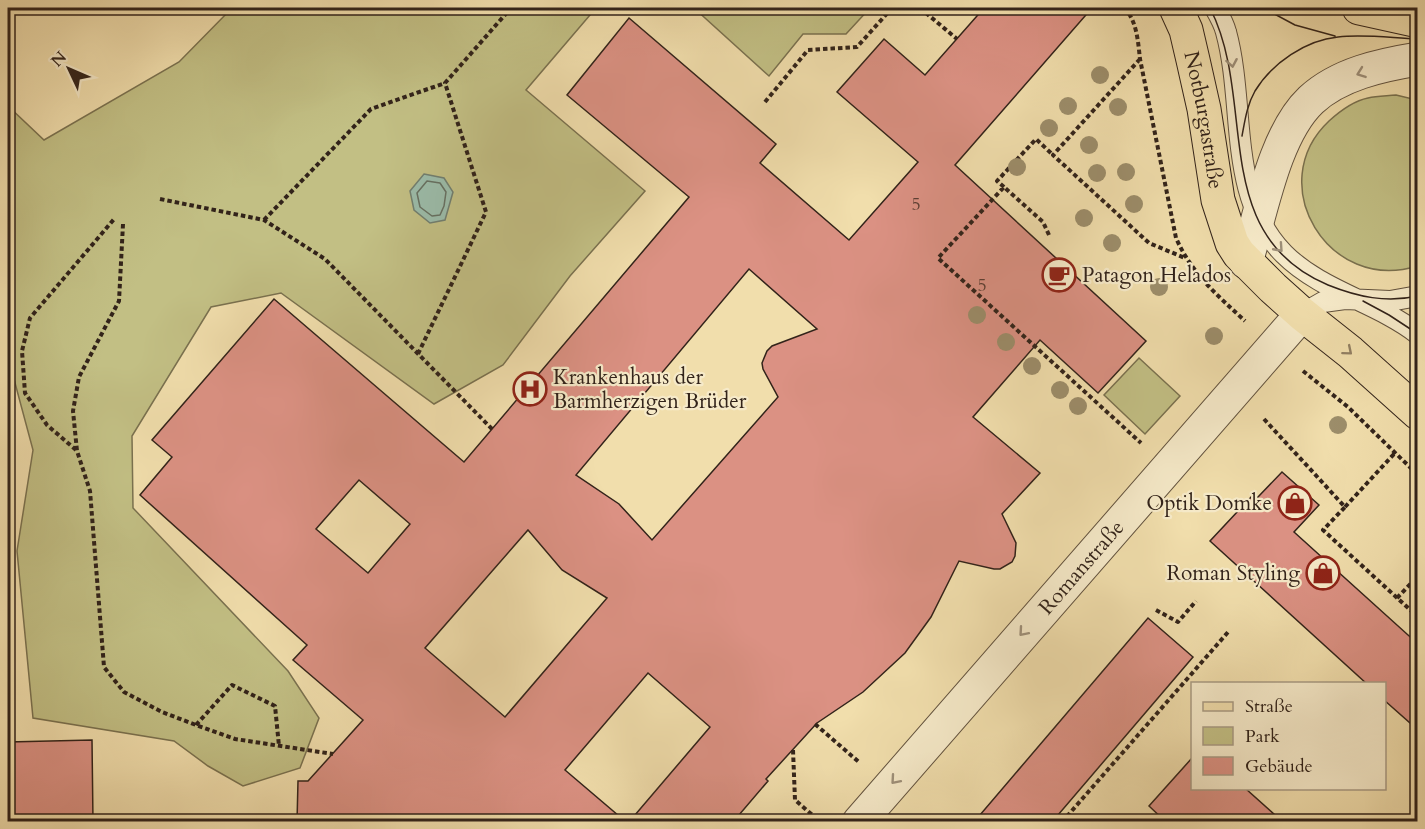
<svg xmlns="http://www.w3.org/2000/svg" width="1425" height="829" font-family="Cardo,serif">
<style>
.green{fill:#c2bf84;stroke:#7a714f;stroke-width:1.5}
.water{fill:#9bbcaa;stroke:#717f70;stroke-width:1.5}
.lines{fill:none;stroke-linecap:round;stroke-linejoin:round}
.shore{stroke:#667062;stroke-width:1.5}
.building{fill:#db9183;stroke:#32231a;stroke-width:1.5;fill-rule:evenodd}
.service-casing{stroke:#62523e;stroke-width:22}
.minor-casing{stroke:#62523e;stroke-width:35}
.tertiary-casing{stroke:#62523e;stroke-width:35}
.primary-casing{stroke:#32231a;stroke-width:35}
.path{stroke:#32231a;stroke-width:4;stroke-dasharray:4.5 3;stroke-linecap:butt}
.service{stroke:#f6eac9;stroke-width:20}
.minor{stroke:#f6eac9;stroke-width:33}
.tertiary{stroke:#f6eac9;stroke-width:33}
.primary{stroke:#f1deac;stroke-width:33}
.tram{stroke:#32231a;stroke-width:1.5}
.tree{fill:#9c8d6a}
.oneway{stroke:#9e907a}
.oneway2{stroke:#928063}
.labels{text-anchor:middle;stroke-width:4.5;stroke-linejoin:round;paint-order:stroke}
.number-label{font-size:18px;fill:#5c3e34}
.street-label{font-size:21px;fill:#32231a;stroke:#f6eac9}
.poi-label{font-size:21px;fill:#32231a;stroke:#f6eac9;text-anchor:start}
</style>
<rect width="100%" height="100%" fill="#f1deac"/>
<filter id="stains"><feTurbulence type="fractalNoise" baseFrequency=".00333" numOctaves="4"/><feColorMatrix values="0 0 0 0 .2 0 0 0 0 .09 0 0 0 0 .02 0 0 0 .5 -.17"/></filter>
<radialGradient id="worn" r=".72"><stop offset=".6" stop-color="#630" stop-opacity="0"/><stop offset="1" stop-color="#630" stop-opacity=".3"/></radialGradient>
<path class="green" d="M232,8h364l-70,82 119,101 -75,85 -67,89 -69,39 -153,-111 -70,14 -79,129 1,72 155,163 31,47 -19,50 -57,18 -35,-20 -34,-25 -141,-23 -16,-167 16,-101 -22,-82 -3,-2v-260l36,34 135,-78z
M694,8h176l-24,26h-43l-34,42z
M1396,95l21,5v166c-88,28 -155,-82 -88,-145 11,-10 24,-20 39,-23 9,-2 19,-2 28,-3z
M1139,358l41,38 -35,38 -41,-39z"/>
<path class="water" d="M424,174l20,4 9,14 -8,28 -15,3 -16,-13 -4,-19z"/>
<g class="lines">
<path class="shore" d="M427,181l13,2 6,9 -2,14 -4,9 -8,1 -12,-9 -3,-14z"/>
</g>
<path class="building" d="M984,8h108l-137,157 191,176 -48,52 -58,-53 -67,77 67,56 -38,41 14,29 -1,13 -3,6 -12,7h-6l-35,-8 -28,56 -26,36 -42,39 -46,31 -51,56 2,2 -35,41h-104l81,-95 -62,-54 -83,97 61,52h-329l1,-41h10l55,-61 -70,-60 14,-15 -167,-150 32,-38 -20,-17 122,-141 190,163 225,-265 -122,-102 62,-77 147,126 -16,19 89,77 69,-78 -81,-70 47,-53 41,36zM749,269l68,60 -45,17 -5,5 -5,12 1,6 15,28 -126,143 -33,-36 -43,-29zM359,480l51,44 -42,49 -52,-44zM528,530l34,40 45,28 -102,119 -80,-69z
M1282,472l37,33 -25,27 124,112v86l-34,-30v-16h-17l-157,-143 43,-46 4,3z
M1148,618l45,39 -141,165h-78z
M92,740l1,82h-85v-80z
M1192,758v31h54l37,33h-117l-17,-16z"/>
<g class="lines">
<g class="service-casing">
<path id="service" d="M1215,8c4,7 9,16 11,24 20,73 1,165 58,222 37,37 93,48 134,80
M1302,314l21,-12 22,-3 45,2 28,-5"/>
</g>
<g class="minor-casing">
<g id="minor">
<path id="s1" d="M859,822l443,-508"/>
</g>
</g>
<g class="tertiary-casing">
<path id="tertiary" d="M1246,262c15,-49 28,-127 65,-162 28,-26 70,-35 107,-41"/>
</g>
<g class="primary-casing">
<g id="primary">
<path id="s2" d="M1176,8l10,22 7,30 11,49 14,91 14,43 7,11 34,34 29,26 48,38 68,61"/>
<path d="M1359,8l59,13"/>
</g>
</g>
<path class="path" d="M920,8l37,31
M1124,8c13,12 14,34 16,51l36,179c16,36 41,57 69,83
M1140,59l-87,96 96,88 36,15
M765,102l43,-52 49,-3 35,-39
M1004,187l-7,-6 39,-42 17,16
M160,199l104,21 61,39 167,170
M264,220l107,-111 74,-26
M123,224l-4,77 -40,76 -6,34 4,40 13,40 14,176 20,25 38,20 34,13 39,14 98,15
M1049,235l-6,-13 -39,-35 -66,71 203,185
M418,354l68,-142 -41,-129 66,-75
M1303,371l45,36 70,68
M1264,419l81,88 -22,23 95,87
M76,450l-29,-25 -22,-32 -3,-42 8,-33 85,-100
M1345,507l50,-54
M1397,598l21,-22
M1156,610l22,12 18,-21
M815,724l45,39
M196,725l36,-40 43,21 4,40
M793,750l2,50 22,19
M1062,822l167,-191"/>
<use href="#service" class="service"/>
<use href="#minor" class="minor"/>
<use href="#tertiary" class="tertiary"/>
<use href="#primary" class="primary"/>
<path class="tram" d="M1210,8c48,93 -3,226 118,277 30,12 58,18 90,11
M1263,8l32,17 40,11
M1242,136c3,-16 5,-31 13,-45 17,-28 51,-51 83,-54 26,-3 53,1 80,2
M1363,301l26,14 29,19"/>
</g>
<g class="tree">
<circle cx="1100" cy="75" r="9"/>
<circle cx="1068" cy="106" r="9"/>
<circle cx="1118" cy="107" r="9"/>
<circle cx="1049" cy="128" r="9"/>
<circle cx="1089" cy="145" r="9"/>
<circle cx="1017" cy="167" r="9"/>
<circle cx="1126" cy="172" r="9"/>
<circle cx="1097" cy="173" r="9"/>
<circle cx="1134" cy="204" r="9"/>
<circle cx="1084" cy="218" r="9"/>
<circle cx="1112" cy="243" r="9"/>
<circle cx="1159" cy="287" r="9"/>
<circle cx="977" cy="315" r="9"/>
<circle cx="1214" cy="336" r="9"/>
<circle cx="1006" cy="342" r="9"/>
<circle cx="1032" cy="366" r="9"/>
<circle cx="1060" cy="390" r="9"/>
<circle cx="1078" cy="406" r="9"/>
<circle cx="1338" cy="425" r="9"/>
</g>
<defs><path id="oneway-chevron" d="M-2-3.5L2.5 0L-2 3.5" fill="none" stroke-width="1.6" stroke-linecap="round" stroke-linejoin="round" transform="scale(1.5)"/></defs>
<g class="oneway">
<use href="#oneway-chevron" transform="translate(1232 63) rotate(80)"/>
<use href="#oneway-chevron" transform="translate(1361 73) rotate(160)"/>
<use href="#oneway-chevron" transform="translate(1279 248) rotate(48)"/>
<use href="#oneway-chevron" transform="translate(1023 632) rotate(131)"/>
<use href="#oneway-chevron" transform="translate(895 780) rotate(131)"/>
</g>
<use class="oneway2" href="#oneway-chevron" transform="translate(1348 351) rotate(40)"/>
<defs>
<g id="cafe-ring" transform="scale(1.725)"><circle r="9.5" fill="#f6eac9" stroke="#8f2418" stroke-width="1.5"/><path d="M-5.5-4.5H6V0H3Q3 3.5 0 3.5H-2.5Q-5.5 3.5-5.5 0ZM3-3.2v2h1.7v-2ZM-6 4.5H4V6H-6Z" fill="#8f2418"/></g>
<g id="hospital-ring" transform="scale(1.725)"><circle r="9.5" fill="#f6eac9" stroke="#8f2418" stroke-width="1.5"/><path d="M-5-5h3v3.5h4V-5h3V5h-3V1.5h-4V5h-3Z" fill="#8f2418"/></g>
<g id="shop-ring" transform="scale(1.725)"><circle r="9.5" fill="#f6eac9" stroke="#8f2418" stroke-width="1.5"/><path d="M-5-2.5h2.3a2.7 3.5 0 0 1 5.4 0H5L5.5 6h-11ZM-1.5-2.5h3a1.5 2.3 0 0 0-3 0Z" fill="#8f2418"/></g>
</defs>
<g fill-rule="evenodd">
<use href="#cafe-ring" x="1059" y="275"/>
<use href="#hospital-ring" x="530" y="389"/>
<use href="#shop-ring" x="1295" y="503"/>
<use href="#shop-ring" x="1323" y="573"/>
</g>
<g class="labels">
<g class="number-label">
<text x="916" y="210">5</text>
<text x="982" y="291">5</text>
</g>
<g class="street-label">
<text dy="7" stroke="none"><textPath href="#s2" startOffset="116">Notburgastraße</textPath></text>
<text dy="7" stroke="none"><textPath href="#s1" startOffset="338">Romanstraße</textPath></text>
</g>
<g class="poi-label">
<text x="1082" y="282">Patagon Helados</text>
<text x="553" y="384">Krankenhaus der<tspan x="553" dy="24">Barmherzigen Brüder</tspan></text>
<text x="1272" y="510" text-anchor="end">Optik Domke</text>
<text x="1300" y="580" text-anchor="end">Roman Styling</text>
</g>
</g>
<rect width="1425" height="829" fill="none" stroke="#f1deac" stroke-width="30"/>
<rect x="9" y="9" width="1407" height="811" fill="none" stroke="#32231a" stroke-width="3"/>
<rect x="15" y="15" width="1395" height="799" fill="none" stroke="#32231a" stroke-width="1.5"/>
<rect x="1191" y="682" width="195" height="108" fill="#f6eac9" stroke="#a89a83" stroke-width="1.5"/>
<rect x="1203" y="702" width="30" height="9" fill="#f1deac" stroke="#a89a83" stroke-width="1.5"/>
<text x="1245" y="712" font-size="18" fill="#32231a">Straße</text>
<rect x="1203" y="727" width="30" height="18" fill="#c2bf84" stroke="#a89a83" stroke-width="1.5"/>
<text x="1245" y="742" font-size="18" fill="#32231a">Park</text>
<rect x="1203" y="757" width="30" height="18" fill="#db9183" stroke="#a89a83" stroke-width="1.5"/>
<text x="1245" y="772" font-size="18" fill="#32231a">Gebäude</text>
<g transform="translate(69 69) rotate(314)" stroke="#f6eac9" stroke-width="4.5" paint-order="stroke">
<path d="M0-4.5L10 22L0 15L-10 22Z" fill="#32231a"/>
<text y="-9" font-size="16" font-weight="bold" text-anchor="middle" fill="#32231a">N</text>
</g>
<rect width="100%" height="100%" filter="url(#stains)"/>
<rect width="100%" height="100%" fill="url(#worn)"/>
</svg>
